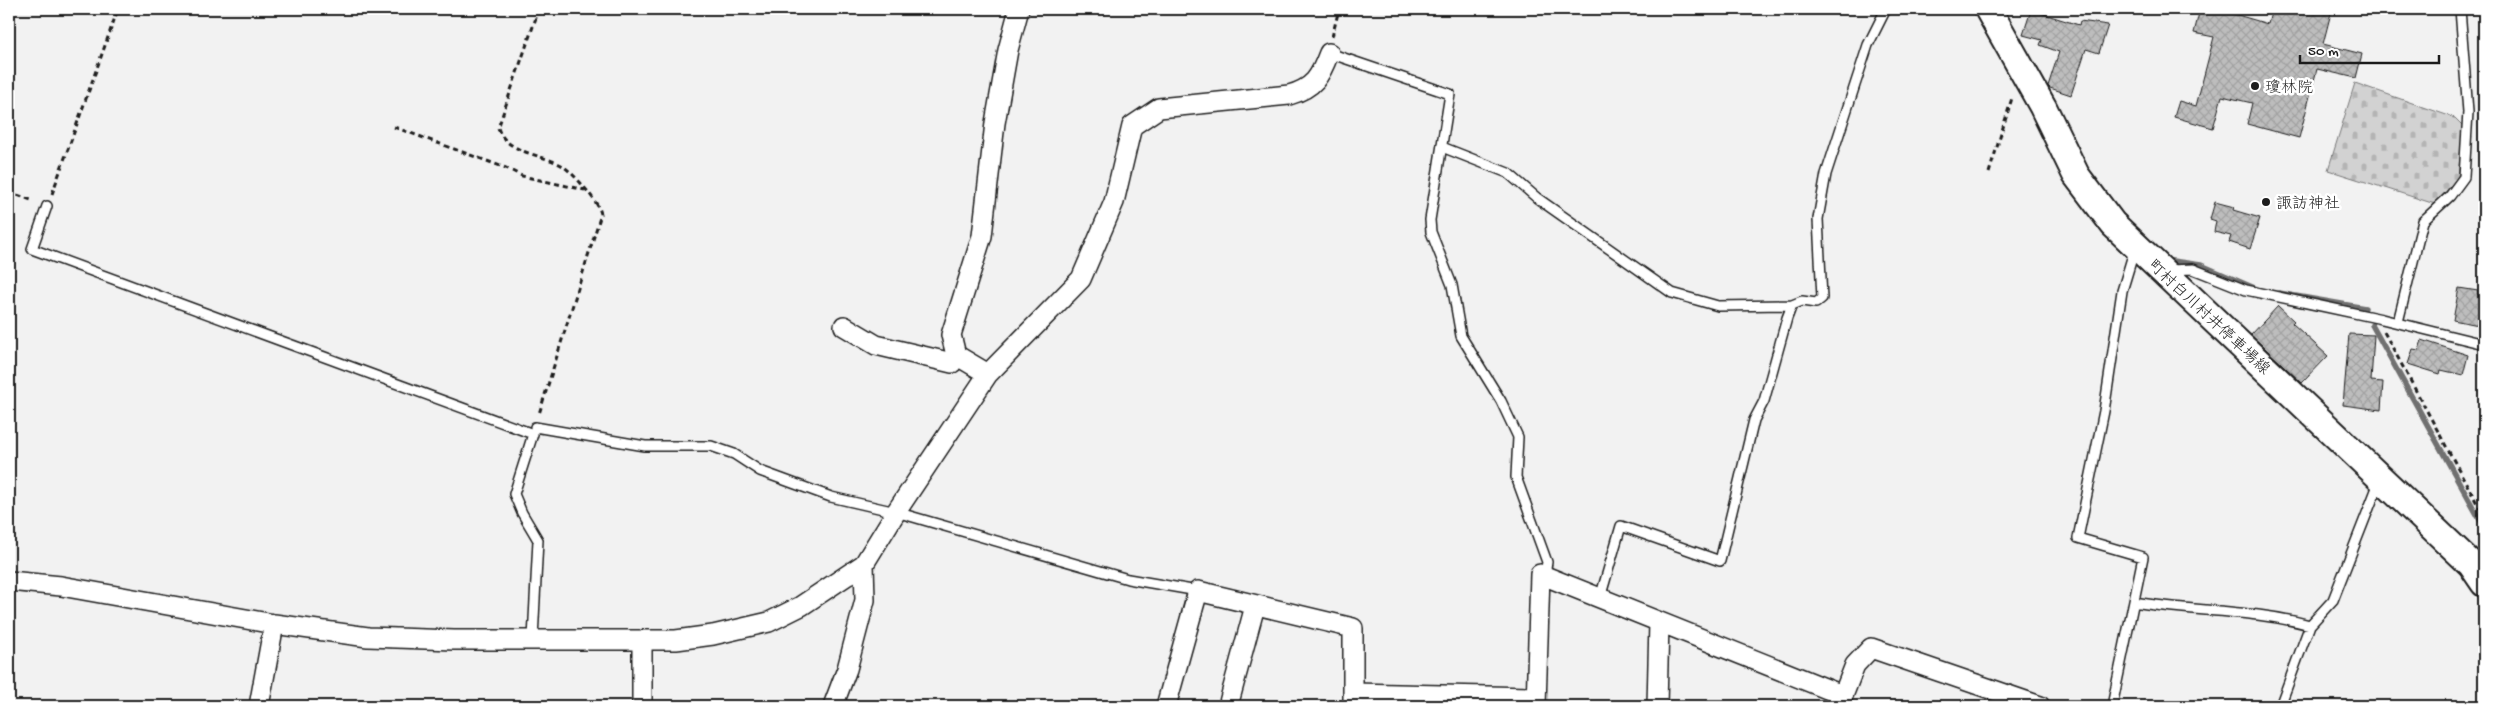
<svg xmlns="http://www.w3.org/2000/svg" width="2493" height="715" font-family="'Gochi Hand','Klee One',sans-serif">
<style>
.cemetery{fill:url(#cemetery-stones);stroke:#777}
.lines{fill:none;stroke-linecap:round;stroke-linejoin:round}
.stream{stroke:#707070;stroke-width:5.5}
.building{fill:url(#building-cross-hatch);stroke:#1c1c1c}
.lane-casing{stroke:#1c1c1c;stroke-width:12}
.street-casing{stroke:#1c1c1c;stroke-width:22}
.secondary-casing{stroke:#1c1c1c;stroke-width:30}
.path{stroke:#1c1c1c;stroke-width:3;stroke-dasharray:5 4;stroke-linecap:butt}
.lane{stroke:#fff;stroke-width:9}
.street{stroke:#fff;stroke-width:19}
.secondary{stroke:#fff;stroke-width:26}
.poi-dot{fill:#1c1c1c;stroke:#fff;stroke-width:2}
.labels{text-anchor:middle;stroke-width:5;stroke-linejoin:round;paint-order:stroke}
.poi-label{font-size:16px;fill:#1c1c1c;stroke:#fff;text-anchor:start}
.street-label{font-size:16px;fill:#1c1c1c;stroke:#fff}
</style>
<defs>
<pattern id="cemetery-stones" width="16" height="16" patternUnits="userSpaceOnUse" patternTransform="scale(1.25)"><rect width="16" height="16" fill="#d2d2d2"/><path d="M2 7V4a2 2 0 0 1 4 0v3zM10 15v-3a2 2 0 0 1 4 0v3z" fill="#b4b4b4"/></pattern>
<pattern id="building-cross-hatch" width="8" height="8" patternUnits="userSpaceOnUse" patternTransform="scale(1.25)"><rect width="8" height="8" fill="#bdbdbd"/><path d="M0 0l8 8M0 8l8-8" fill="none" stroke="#a2a2a2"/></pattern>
</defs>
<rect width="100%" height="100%" fill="#f2f2f2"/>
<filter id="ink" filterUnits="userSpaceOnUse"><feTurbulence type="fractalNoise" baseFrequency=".02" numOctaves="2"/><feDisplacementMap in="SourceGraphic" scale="10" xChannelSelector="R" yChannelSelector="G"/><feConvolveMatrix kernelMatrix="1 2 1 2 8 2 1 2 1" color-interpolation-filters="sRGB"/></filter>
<g filter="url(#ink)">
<path class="cemetery" d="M2355,83l100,35 8,8 -5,51 -23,27 -107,-34z"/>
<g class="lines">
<path class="stream" d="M2165,260l36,5 56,24
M2279,293l86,15
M2372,325l112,202"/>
</g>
<path class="building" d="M2200,9h17l51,15 4,-15h60l-9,35 39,10 -6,24 -39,-9 -18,69 -52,-14 5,-21 -30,-7 -9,32 -39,-11 5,-16 17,5 18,-69 -20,-4z
M2031,10l48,15 1,-4 28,4 -9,28 -13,-4 -15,46 -21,-7 -2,-2 11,-34 -19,-7 2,-5 -19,-5z
M2215,202l19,5 -1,3 27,8 -10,31 -21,-7 2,-6 -17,-4 2,-11 -6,-2z
M2459,288l19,3v4l6,2v29l-31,-6z
M2278,306l16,15 -2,2 36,33 -26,27 -51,-48z
M2349,334l25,1 -3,46 12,1 -2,28 -38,-5z
M2422,340l46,15 -5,20 -22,-5 -1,4 -32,-10 5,-15 6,1z"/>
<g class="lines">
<g class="lane-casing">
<path id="lane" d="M1329,53l121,41 -20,126 1,12 21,53 9,51 40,65 17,36 -2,40 31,85 -2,13
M1442,147l66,26 29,25 135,95 46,13 74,-1
M47,206l-15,43 501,185 -19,60 8,19 16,27 -5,99
M2170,270l23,-1 53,21 136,29 102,25
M2398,322l25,-101 27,-25 14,-19 4,-65 -8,-103
M535,427l110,19h66l23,8 26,17 71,26 65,15 232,67 70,12
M1600,598l21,-72 99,35 34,-141 10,-19 23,-83 5,-13 10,-4 14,2 6,-5 -4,-79 8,-45 42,-129 18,-36
M2134,602c58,10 118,7 176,23
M2112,706l31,-149 -65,-19 26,-127 18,-120 13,-43
M2280,706l30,-81 23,-25 47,-120"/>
</g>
<g class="street-casing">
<path id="street" d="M844,326l32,19 76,18 4,-8 -5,-20 31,-99 13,-113 13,-73 11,-41
M956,355l32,19
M9,581l52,5 213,38 94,13 86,3h222l37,-5 56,-13 32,-16 63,-42 32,-52 92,-138 93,-95 33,-77 18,-76 27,-18 130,-13c25,-7 31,-18 40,-42
M1353,693l183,4
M259,706l15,-82
M642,706v-66
M833,706l14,-37 18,-69 -1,-36
M1166,706l32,-115 155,37v78
M1228,706l27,-100
M1536,706l4,-132 302,121
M1657,706l2,-84
M1839,706l16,-41 16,-17 169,58"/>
</g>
<g class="secondary-casing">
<path id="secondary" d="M1988,9l55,98 33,68 37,49 358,340 13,19"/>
</g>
<path class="path" d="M539,9l-41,119c8,26 46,26 65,38 10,7 36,36 38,48l-62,200
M1332,37l7,-28
M394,127l112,41 16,8 63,14
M1989,173l23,-75
M9,192l25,9
M52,194l66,-185
M2384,332l100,184"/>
<use href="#lane" class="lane"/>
<use href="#street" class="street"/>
<use href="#secondary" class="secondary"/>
</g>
</g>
<g class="poi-dot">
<circle cx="2255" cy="86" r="5"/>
<circle cx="2266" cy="202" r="5"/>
</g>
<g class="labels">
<g class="poi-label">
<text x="2265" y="92">瓊林院</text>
<text x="2276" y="208">諏訪神社</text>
</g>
<g class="street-label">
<text transform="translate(2210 316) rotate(43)" y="6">町村白川村井停車場線</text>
</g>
</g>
<rect width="2493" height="715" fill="none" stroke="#fff" stroke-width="30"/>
<rect x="15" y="15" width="2463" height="685" fill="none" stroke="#1c1c1c" stroke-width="2" filter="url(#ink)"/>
<path d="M2300 55v8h139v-8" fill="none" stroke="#1c1c1c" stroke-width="2.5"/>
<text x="2308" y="55" font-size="15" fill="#1c1c1c" stroke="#ffffff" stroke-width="4" paint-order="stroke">50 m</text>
</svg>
